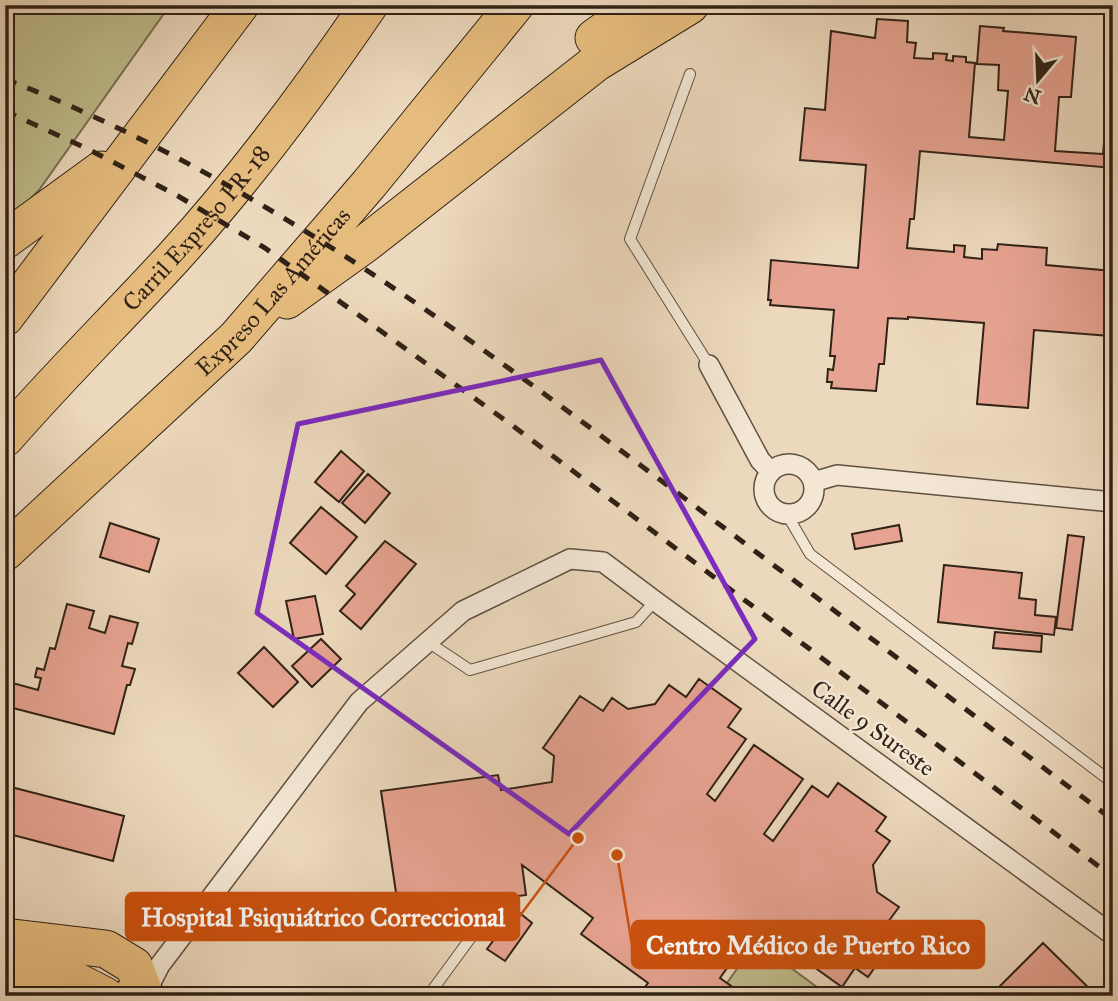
<svg xmlns="http://www.w3.org/2000/svg" width="1118" height="1001" font-family="'IM FELL Great Primer',serif">
<style>
.green{fill:#bfbc8c;stroke:#786f51;stroke-width:2}
.building{fill:#e6a391;stroke:#302216;stroke-width:2}
.lines{fill:none;stroke-linecap:round;stroke-linejoin:round}
.service-casing{stroke:#5f5040;stroke-width:12}
.minor-casing{stroke:#5f5040;stroke-width:22}
.motorway-casing{stroke:#302216;stroke-width:39}
.service{stroke:#f3e6d3;stroke-width:10}
.minor{stroke:#f3e6d3;stroke-width:19}
.motorway{stroke:#e6bc7e;stroke-width:37}
.rail{stroke:#302216;stroke-width:5;stroke-dasharray:12 12;stroke-linecap:butt}
.marked{fill:none;stroke:#7b2cbf;stroke-width:5;stroke-linejoin:round}
.labels{text-anchor:middle;stroke-width:5;stroke-linejoin:round;paint-order:stroke}
.street-label{font-size:24px;fill:#302216;stroke:#f3e6d3}
.leader{fill:none;stroke:#cc510e;stroke-width:2.5}
.callout-dot{fill:#cc510e;stroke:#f3e6d3;stroke-width:2.5}
.callout{fill:#cc510e;stroke:#cc510e;stroke-width:2.5}
.callout-label{font-size:26px;text-anchor:middle;font-weight:bold;fill:#fff}
</style>
<rect width="100%" height="100%" fill="#ecd8bc"/>
<filter id="stains"><feTurbulence type="fractalNoise" baseFrequency=".00286" numOctaves="4"/><feColorMatrix values="0 0 0 0 .2 0 0 0 0 .09 0 0 0 0 .02 0 0 0 .5 -.17"/></filter>
<radialGradient id="worn" r=".72"><stop offset=".6" stop-color="#630" stop-opacity="0"/><stop offset="1" stop-color="#630" stop-opacity=".3"/></radialGradient>
<path class="green" d="M5,5h165l-131,185 -34,35z
M756,942l73,54h-84l-18,-13z"/>
<path class="building" d="M877,19l31,2 -1,21 9,1 -2,15 19,1v-6l14,1 -1,6 7,1v-5l13,1v5l9,1 -6,74 35,3 4,-49 -10,-1 1,-25 -22,-1 3,-38 24,2 -1,3 73,6 -5,60h-12l-4,54 48,3 7,-76h3v90l-193,-17 -6,68h-4l-3,29 47,4v-7l11,1 -1,11 18,2v-10l15,1 1,-6 49,4 -1,17 67,6v69l-3,-1v-3l-76,-6 -6,78 -51,-4 7,-81 -76,-6v2l-20,-1 -4,46h-5l-3,27 -45,-3 1,-6h-5l1,-13 5,1 2,-14h-5l4,-46 -64,-5 1,-5h-3l3,-40 87,8 8,-103 -66,-5 5,-52 20,2 6,-79 44,7z
M341,451l23,20 -25,31 -24,-20z
M368,474l22,19 -25,30 -23,-20z
M321,507l36,30 -31,37 -36,-31z
M110,523l49,16 -10,33 -49,-15z
M899,525l3,16 -47,8 -3,-15z
M1068,535l16,2 -12,93 -16,-2z
M385,541l31,23 -55,65 -21,-18 15,-17 -9,-8z
M944,565l78,8 -3,25 17,2 -1,15 21,2 -2,18 -116,-13z
M315,596l8,38 -29,5 -8,-38z
M67,604l27,7 -5,17 16,5 5,-17 28,7 -6,21 -4,-1 -6,23 13,3 -5,16h-3l-13,49 -109,-28 4,-24 29,8 3,-12 -6,-1 2,-9 7,2 6,-22 5,1z
M995,632l47,4 -1,16 -48,-4z
M321,639l20,20 -29,28 -20,-21z
M264,647l34,35 -25,25 -35,-34z
M699,679l42,30 -13,18 18,12 -39,55 8,7 39,-56 49,34 -39,55 9,7 39,-55 16,11 10,-14 48,34 -10,14 14,10 -17,24 4,27 22,15 -11,15 12,9 -32,46 -13,-9 -13,19 -56,-40 -8,11 -29,-21 -29,41 25,18h-107l10,-13 -67,-49 12,-16 -71,-53 4,30 -127,18 -18,-122 117,-16 3,15 51,-8 2,-26 -11,-8 37,-52 23,15 9,-13 16,11 27,-5 14,-19 17,12z
M11,787l113,29 -11,45 -108,-28v-22z
M516,910l16,13 -27,38 -18,-12z
M1043,943l54,53h-107z"/>
<g class="lines">
<g class="service-casing">
<path id="service" d="M690,74l-60,165 79,126
M789,514v4l21,36 303,229
M428,642l42,28 166,-48 19,-21
M428,996l55,-75"/>
</g>
<g class="minor-casing">
<path id="minor" d="M709,365l51,95 11,12
M764 489a25 25 0 1 1 50 0a25 25 0 1 1-50 0Z
M813,482l24,-7 276,27
M144,996l16,-31 199,-263 104,-91 107,-52 33,3 52,39 458,334"/>
</g>
<g class="motorway-casing">
<g id="motorway">
<path d="M594,38l46,-33"/>
<path d="M5,240l96,-70"/>
<path d="M287,300l78,-56 232,-182 93,-57"/>
<path d="M5,317l235,-312"/>
<path id="s1" d="M5,438c54,-62 112,-119 168,-180 71,-78 136,-165 196,-253"/>
<path id="s2" d="M5,552l231,-214 133,-154 146,-179"/>
<path d="M5,937l101,12 28,17 11,29 -14,1"/>
<path d="M5,972l61,4 39,20"/>
</g>
</g>
<use href="#service" class="service"/>
<use href="#minor" class="minor"/>
<use href="#motorway" class="motorway"/>
<path class="rail" d="M5,79c243,94 455,251 662,406 149,112 297,223 446,335
M5,111l83,38 90,47 87,52 244,175 604,454"/>
</g>
<path class="marked" d="M601,360l154,279 -186,195 -312,-221 41,-189z"/>
<g class="labels">
<g class="street-label">
<text dy="8" stroke="none"><textPath href="#s1" startOffset="284">Carril Expreso PR-18</textPath></text>
<text dy="8" stroke="none"><textPath href="#s2" startOffset="374">Expreso Las Américas</textPath></text>
<text transform="translate(873 728) rotate(36)" y="8">Calle 9 Sureste</text>
</g>
</g>
<path class="leader" d="M578 838L519 917M617 855L632 945"/>
<g class="callout-dot">
<circle cx="578" cy="838" r="7"/>
<circle cx="617" cy="855" r="7"/>
</g>
<g class="callout">
<rect x="126" y="893" width="393" height="47" rx="7"/>
<rect x="632" y="921" width="352" height="47" rx="7"/>
</g>
<g class="callout-label">
<text x="323" y="926">Hospital Psiquiátrico Correccional</text>
<text x="808" y="954">Centro Médico de Puerto Rico</text>
</g>
<rect width="1118" height="1001" fill="none" stroke="#ecd8bc" stroke-width="28"/>
<rect x="7" y="7" width="1104" height="987" fill="none" stroke="#302216" stroke-width="3.5"/>
<rect x="14" y="14" width="1090" height="973" fill="none" stroke="#302216" stroke-width="2"/>
<g transform="translate(1038 80) rotate(199)" stroke="#f3e6d3" stroke-width="5" paint-order="stroke">
<path d="M0-5L12 26L0 18L-12 26Z" fill="#302216"/>
<text y="-10" font-size="19" font-weight="bold" text-anchor="middle" fill="#302216">N</text>
</g>
<rect width="100%" height="100%" filter="url(#stains)"/>
<rect width="100%" height="100%" fill="url(#worn)"/>
</svg>
